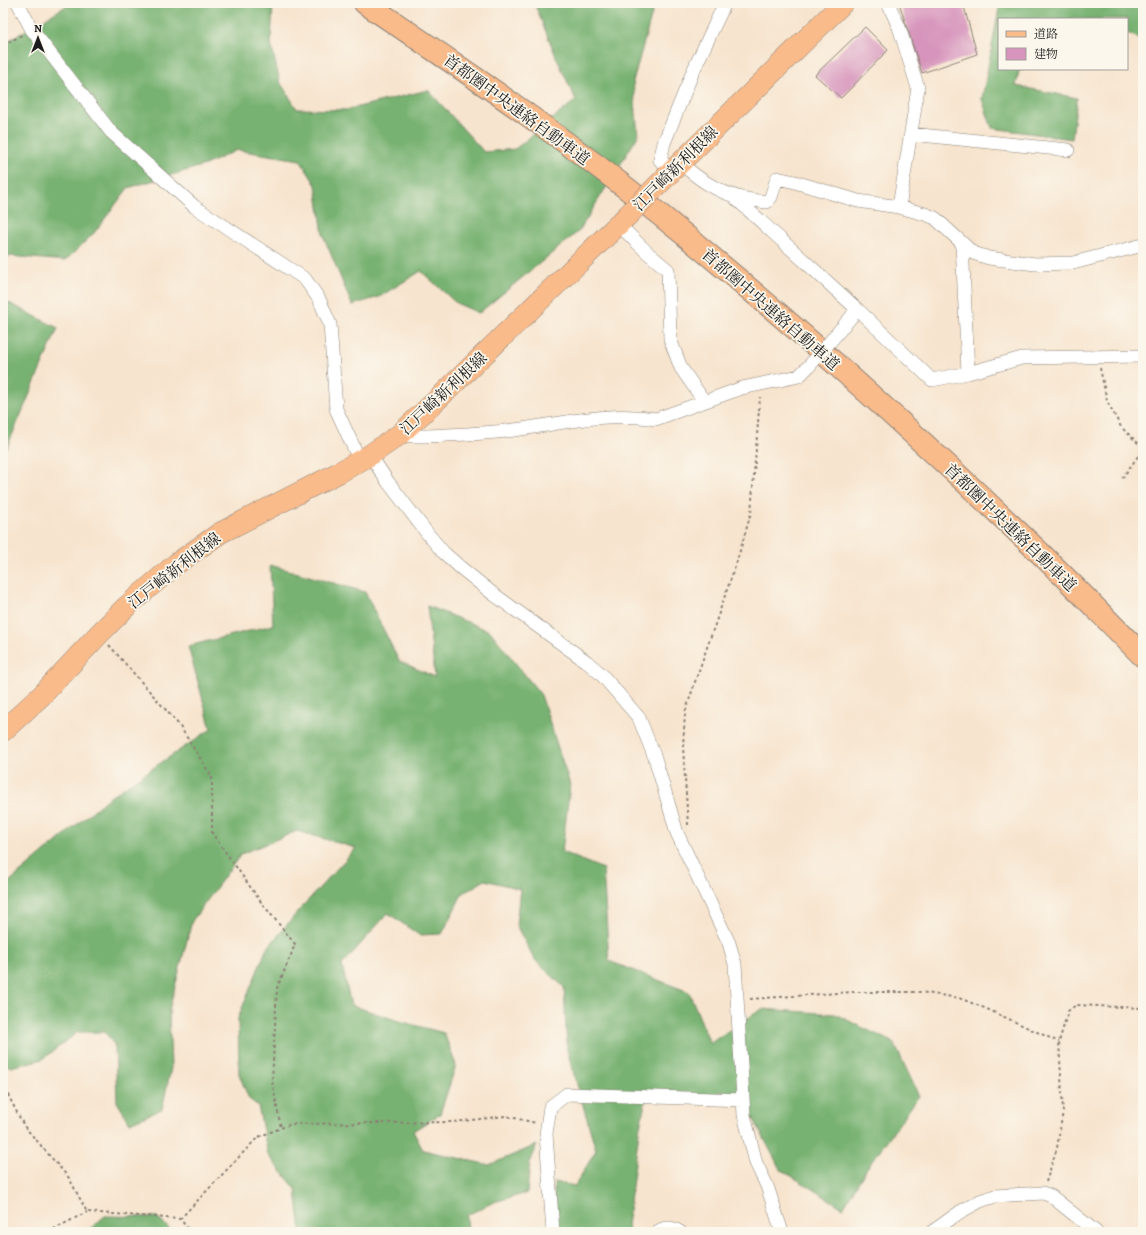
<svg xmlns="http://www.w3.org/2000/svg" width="1146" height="1235" font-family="Alegreya,'Noto Serif JP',serif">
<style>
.forest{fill:#78b272;stroke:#4a6747}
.building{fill:#d794bc}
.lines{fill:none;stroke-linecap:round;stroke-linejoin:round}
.street-casing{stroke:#8a8075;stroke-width:14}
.primary-casing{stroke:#8a8075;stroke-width:22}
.highway-casing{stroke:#8a8075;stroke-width:24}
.path{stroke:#8a8075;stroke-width:2;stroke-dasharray:3 3;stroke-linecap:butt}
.street{stroke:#fff;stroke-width:13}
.primary{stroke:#fabb8b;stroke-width:21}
.highway{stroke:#fabb8b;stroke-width:22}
.street-bridge-casing{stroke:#8a8075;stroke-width:14;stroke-linecap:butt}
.primary-bridge-casing{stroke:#8a8075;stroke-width:22;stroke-linecap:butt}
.street-bridge{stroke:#fff;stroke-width:13}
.primary-bridge{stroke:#fabb8b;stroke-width:21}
.labels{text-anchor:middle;stroke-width:3.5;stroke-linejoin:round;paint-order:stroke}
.street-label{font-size:16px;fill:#1c1c1c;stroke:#fbf7ec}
</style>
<rect width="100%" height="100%" fill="#fbf7ec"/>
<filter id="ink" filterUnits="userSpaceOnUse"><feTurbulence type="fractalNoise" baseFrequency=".025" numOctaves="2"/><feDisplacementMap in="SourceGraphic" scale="8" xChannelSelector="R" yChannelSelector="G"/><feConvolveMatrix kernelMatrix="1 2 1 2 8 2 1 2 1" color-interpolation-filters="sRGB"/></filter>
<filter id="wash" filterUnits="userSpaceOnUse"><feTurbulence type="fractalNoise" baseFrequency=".012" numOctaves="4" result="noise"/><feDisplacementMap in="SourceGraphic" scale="16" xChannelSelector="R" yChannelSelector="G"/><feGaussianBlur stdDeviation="0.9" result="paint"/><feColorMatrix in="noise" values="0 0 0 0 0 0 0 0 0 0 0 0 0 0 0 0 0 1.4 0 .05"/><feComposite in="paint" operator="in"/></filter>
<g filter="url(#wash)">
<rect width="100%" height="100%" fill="#f7e4ce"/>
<path class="forest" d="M71,3h202l-2,41 9,38 17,27 49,1 82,-20 56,62 31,-3 61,-49 -19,-41 -22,-54v-2h120l-22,78 5,55 -59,95 -100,82 -23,-10 -35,-32 -42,26 -27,8 -29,-70 -7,-50 -16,-25 -63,-10 -32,15 -77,23 -34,45 -29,28 -55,-5 -7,6v-218z
M1000,3h143v37l-16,-7v-14h-128v50h26l-6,2 -3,15 61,12 -5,41 -80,-11 -10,-29z
M3,300l55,28 -51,119 -4,4z
M270,565l95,27 34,69 36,16 -8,-71 63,25 51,64 29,90 -8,67 41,17 6,92 80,31 21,51 52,-34 73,5 59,29 25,53 -52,72 -24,40 -63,-39 -34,-65 -100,-5 -7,32 -12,95 2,6h-75v-50l21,4 21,-36 -29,-100 -3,-63 -29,-27 -19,-35 4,-36 -35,-9 -23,14 -20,40 -23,1 -31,-22 -46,52 9,40 48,16 45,12 12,32 -16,49 -27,17 10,19 66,15 48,-20 -7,18 -3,30 -33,9 -27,13 1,17h-167l-5,-43 -28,-34 -10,-49 -9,-7 -10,-25 -1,-56 28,-68 35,-42 55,-60 -59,-17 -56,23 -49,67 -23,89 2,58 -9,41 -32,14 -13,-21 -2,-56 -10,-14h-27l-35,27 -32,8 -8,-4v-176l104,-88 104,-70 -23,-83 85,-21z
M105,1216l51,1 17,15h-87z"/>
<g id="blocks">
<path class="building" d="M899,3h64l14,51 -55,19z
M865,27l23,23 -47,48 -26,-23z"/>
</g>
</g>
<g filter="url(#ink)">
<use href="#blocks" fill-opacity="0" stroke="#8a8075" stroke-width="1"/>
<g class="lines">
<g class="street-casing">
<path id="street" d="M18,3l14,27 79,102 84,75 110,72 14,20 11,25 6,85 24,52
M888,3l11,24 19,61 -19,119
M911,134l157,16
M680,162c16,16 39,31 62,36 8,2 16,3 25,4l4,-5 6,-19 18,4 63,19 41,6 26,7 10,4 38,35 16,5 46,6 38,-1 70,-18
M672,171l-12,-11 4,-17 30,-74 31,-66
M733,196l124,113
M618,224l31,30 19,16 2,69 11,29 23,33
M962,243l6,130
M852,316l5,-7 75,71 36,-7 54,-15 121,-2
M399,435c16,2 32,1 48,0 23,-1 45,-2 67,-5 47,-6 94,-19 142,-11l86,-31 57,-12 11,-11
M370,455l18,27 39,51 16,19 18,16 31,25 95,69 15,13 37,43 16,40 22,75 52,110 6,21 9,151 12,48 11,23 15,46
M553,1232l-7,-98 4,-27 17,-13 176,6
M657,1232c7,-5 15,-5 23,0
M932,1232l28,-20 20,-11 15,-5 48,-3 8,3 45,36"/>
</g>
<g class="primary-casing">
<path id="primary" d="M668,175l175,-172
M3,731l39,-36 57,-61 27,-27 50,-43 44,-31 118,-60 32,-18 29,-20 41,-38 187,-181"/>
</g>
<g class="highway-casing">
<path id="highway" d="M365,3c102,69 204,138 299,215 123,100 241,206 356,316 42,39 82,81 123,122"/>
</g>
<path class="path" d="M3,45l19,-10
M1100,368l7,33 14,26 20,19v6l-20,28
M109,645l70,80 33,52v56l49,69 34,42 -4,11 -14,33 -5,93 9,47
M688,825l-5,-78 2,-34 10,-31 42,-121 14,-48 9,-116
M750,999l102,-7h68l39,6 28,11 72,33
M5,1089l19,37 45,52 18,34 93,7 11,13
M1046,1182l11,-34 6,-37 -4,-69 9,-31 8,-6 67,3
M180,1219l78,-82 33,-13 163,-2 52,-6 30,7
M48,1232l39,-20"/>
<use href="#street" class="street"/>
<use href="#primary" class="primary"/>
<use href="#highway" class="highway"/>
<g class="street-bridge-casing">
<path id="street-bridge" d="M810,365l42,-49"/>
</g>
<g class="primary-bridge-casing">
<path id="primary-bridge" d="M627,216l41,-41"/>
</g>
<use href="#street-bridge" class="street-bridge"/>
<use href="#primary-bridge" class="primary-bridge"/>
</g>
</g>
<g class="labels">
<g class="street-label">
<text transform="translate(517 109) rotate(36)" y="6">首都圏中央連絡自動車道</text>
<text transform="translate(675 168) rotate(-45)" y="6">江戸崎新利根線</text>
<text transform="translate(771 309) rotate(41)" y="6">首都圏中央連絡自動車道</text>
<text transform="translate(443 393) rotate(-43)" y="6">江戸崎新利根線</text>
<text transform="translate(1011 527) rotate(44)" y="6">首都圏中央連絡自動車道</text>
<text transform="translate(174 570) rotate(-38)" y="6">江戸崎新利根線</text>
</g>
</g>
<rect width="1146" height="1235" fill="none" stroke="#fbf7ec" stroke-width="16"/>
<rect x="998" y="18" width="130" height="52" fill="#fbf7ec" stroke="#a29f99"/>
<rect x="1006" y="31" width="20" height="6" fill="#fabb8b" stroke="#a29f99"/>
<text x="1034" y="38" font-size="12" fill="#1c1c1c">道路</text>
<rect x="1006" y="48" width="20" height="12" fill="#d794bc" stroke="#a29f99"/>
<text x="1034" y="58" font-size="12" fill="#1c1c1c">建物</text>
<g transform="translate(38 38)" stroke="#fbf7ec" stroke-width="3" paint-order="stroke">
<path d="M0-3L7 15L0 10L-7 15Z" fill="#1c1c1c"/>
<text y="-6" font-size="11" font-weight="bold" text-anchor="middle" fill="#1c1c1c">N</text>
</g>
</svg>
